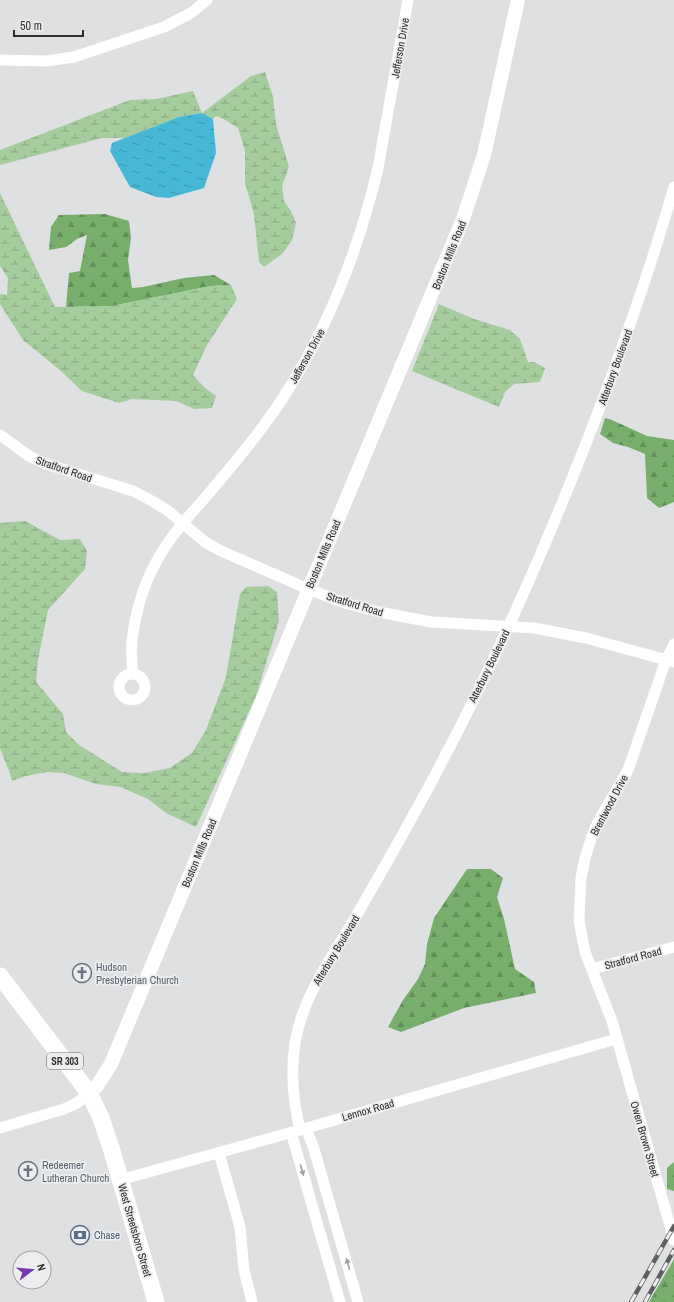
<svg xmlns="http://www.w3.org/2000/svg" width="674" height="1302" font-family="'Archivo Narrow',sans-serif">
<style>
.forest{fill:url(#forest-firs)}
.wetland{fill:url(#wetland-marsh)}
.water{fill:url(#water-ripples)}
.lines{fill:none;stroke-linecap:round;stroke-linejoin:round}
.minor{stroke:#fff;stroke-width:11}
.tertiary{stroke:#fff;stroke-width:14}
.primary{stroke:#fff;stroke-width:17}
.rail-casing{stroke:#5d5e5f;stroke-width:4.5}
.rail{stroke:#ecedef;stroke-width:3;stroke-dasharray:9;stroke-linecap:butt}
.oneway{fill:#a0a0a1}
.labels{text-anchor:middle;stroke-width:3.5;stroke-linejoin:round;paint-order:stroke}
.shield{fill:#ecedef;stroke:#666768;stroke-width:1}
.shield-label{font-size:10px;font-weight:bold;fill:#2d2d2e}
.street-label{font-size:11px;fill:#2d2d2e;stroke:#ecedef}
.worship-label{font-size:11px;fill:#5b616d;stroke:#ecedef;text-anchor:start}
.service-label{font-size:11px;fill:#4e5e75;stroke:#ecedef;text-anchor:start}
</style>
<defs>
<pattern id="forest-firs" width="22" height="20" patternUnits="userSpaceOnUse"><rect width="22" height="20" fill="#77ae6c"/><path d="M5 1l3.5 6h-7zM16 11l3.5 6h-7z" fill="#628e59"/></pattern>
<pattern id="wetland-marsh" width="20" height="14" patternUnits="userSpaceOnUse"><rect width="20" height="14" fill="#a5cc9d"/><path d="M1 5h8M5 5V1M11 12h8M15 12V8" fill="none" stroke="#87a680"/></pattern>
<pattern id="water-ripples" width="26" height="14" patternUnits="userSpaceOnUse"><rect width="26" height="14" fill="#46b8d5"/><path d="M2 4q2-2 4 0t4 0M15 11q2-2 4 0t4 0" fill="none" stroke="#3b96ad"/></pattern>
</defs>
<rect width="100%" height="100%" fill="#dfe0e2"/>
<path class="forest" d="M105,214l24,7 2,17 -3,22 4,28 11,-1 41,-9 30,-3 17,10 -20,1 -99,20 -46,1 3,-34 11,-2 7,-36 -10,4 -11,8 -17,3 2,-23 8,-12z
M605,418l7,2 35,16 27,4v62l-15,6 -12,-10 -2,-44 -17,-7 -15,-4 -13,-9z
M467,869h24l12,9 -6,19 7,22 11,50 19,13 2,11 -72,15 -63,24 -13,-5 15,-27 15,-21 7,-15 2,-20 7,-26z
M674,1162v29l-7,-2v-21z
M674,1259v43h-25z"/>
<path class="wetland" d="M265,72l8,25 3,27 13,43 -7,19 2,15 7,10 5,12 -4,17 -10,14 -18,13 -5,-5 -5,-48 -9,-31v-32l-7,-23 -16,-10 -6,-2 -3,3 -11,-6 -23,4 -54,21h-23l-102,27v-15l130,-50 26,-1 37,-8 9,22 49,-37z
M0,193l55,114 57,-1 99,-20 20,-1 6,14 -30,46 -14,30 12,13 11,8 -4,12 -18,1 -18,-8 -44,-2 -13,4 -37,-12 -21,-20 -38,-31 -23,-36v-10l7,1 1,-17 -8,-12z
M439,304l35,15 36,11 10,9 8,23h6l11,6 -5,14 -26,2 -9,8 -6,15 -87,-36z
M25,521l35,19 20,-1 7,12 -2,18 -37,41 -10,50 -2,22 27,32 3,18 13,13 43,27 22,1 26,-5 22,-15 14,-23 20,-53 14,-83 6,-7 22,-1 9,6 2,29 -23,75 -60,131 -30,-14 -18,-14 -27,-12 -25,-3 -32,-11 -17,-1 -21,4 -14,5 -3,-10 -9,-23v-225z"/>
<path class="water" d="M202,113l11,6 3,34 -12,35 -35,10 -13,-1 -26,-10 -20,-36 2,-8 67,-26z"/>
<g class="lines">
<path class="minor" d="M0,60l47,1 27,-4 90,-30 27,-14 16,-13
M0,435l29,21 17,8 87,27 19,10 15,9 38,32 14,8 89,39 37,14 34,9 52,10 103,6 52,10 88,24
M674,644l-8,16 -38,110 -30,52 -6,14 -7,22 -4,20 -2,42 6,32 27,69 62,219
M133,674c-1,-10 -2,-22 -1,-33 3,-25 10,-52 22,-75 14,-28 36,-51 56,-74 27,-32 54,-64 76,-99 44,-69 73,-145 92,-225l30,-168
M119 687a13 13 0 1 1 26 0a13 13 0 1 1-26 0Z
M592,969l82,-22
M0,1128l64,-19 13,-6 12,-10
M306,1128l8,21 44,153
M300,1130c-9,-38 -11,-80 3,-117 12,-34 34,-64 52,-95 30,-52 60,-104 88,-158 64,-122 118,-248 166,-377 24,-65 46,-130 65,-196
M291,1132l49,170
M219,1153l21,74 4,43 8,32
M120,1180l180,-50 316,-91"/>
<path class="tertiary" d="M89,1093l8,-7 14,-22 352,-845 21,-64 34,-155"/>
<path class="primary" d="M0,976l89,117 12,25 11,33 44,151"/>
<g class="rail-casing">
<path id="rail" d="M631,1302l43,-76
M645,1302l29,-52"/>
</g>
<use href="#rail" class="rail"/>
</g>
<defs><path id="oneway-solid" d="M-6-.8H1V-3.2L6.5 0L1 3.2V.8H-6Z"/></defs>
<g class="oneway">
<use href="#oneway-solid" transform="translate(302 1170) rotate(74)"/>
<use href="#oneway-solid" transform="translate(348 1264) rotate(-106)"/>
</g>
<defs>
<g id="church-ring" transform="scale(1)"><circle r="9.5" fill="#ecedef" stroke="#6b7280" stroke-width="1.5"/><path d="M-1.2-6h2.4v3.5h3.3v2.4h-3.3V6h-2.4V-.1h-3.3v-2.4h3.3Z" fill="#6b7280"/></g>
<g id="bank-ring" transform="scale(1)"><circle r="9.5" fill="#ecedef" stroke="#5c6f8a" stroke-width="1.5"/><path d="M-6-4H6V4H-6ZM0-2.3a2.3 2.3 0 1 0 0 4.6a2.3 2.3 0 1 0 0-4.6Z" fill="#5c6f8a"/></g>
</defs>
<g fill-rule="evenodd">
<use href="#church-ring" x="82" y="973"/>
<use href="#church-ring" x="28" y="1171"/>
<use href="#bank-ring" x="80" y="1235"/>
</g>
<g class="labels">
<rect class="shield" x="47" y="1053" width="36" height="16" rx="3"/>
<g class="shield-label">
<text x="65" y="1065">SR 303</text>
</g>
<g class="street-label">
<text transform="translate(400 48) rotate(-80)" y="4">Jefferson Drive</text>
<text transform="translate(449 255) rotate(-68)" y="4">Boston Mills Road</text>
<text transform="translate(307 356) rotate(-61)" y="4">Jefferson Drive</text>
<text transform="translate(615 367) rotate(-70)" y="4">Atterbury Boulevard</text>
<text transform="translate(64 469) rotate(19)" y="4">Stratford Road</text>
<text transform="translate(323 554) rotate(-67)" y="4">Boston Mills Road</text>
<text transform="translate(355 604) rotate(17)" y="4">Stratford Road</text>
<text transform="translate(489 666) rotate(-64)" y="4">Atterbury Boulevard</text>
<text transform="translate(609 805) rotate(-62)" y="4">Brentwood Drive</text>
<text transform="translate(199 853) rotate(-67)" y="4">Boston Mills Road</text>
<text transform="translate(336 950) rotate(-59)" y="4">Atterbury Boulevard</text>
<text transform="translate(633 958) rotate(-15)" y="4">Stratford Road</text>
<text transform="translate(368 1110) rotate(-16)" y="4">Lennox Road</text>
<text transform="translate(645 1139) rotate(74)" y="4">Owen Brown Street</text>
<text transform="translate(135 1230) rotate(74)" y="4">West Streetsboro Street</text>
</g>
<g class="worship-label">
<text x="96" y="971">Hudson<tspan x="96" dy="13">Presbyterian Church</tspan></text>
<text x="42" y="1169">Redeemer<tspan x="42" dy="13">Lutheran Church</tspan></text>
</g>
<g class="service-label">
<text x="94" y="1239">Chase</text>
</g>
</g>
<g transform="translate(32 1270) rotate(74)"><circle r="19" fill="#ecedef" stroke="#a0a0a2"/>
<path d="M0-3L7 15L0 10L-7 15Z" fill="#7838ad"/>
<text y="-6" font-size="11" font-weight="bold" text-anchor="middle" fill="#2d2d2e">N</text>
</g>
<path d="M14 30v6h69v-6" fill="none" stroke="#2d2d2e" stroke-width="2"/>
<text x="20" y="30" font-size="12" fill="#2d2d2e" stroke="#ecedef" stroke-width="3" paint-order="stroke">50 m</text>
</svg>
